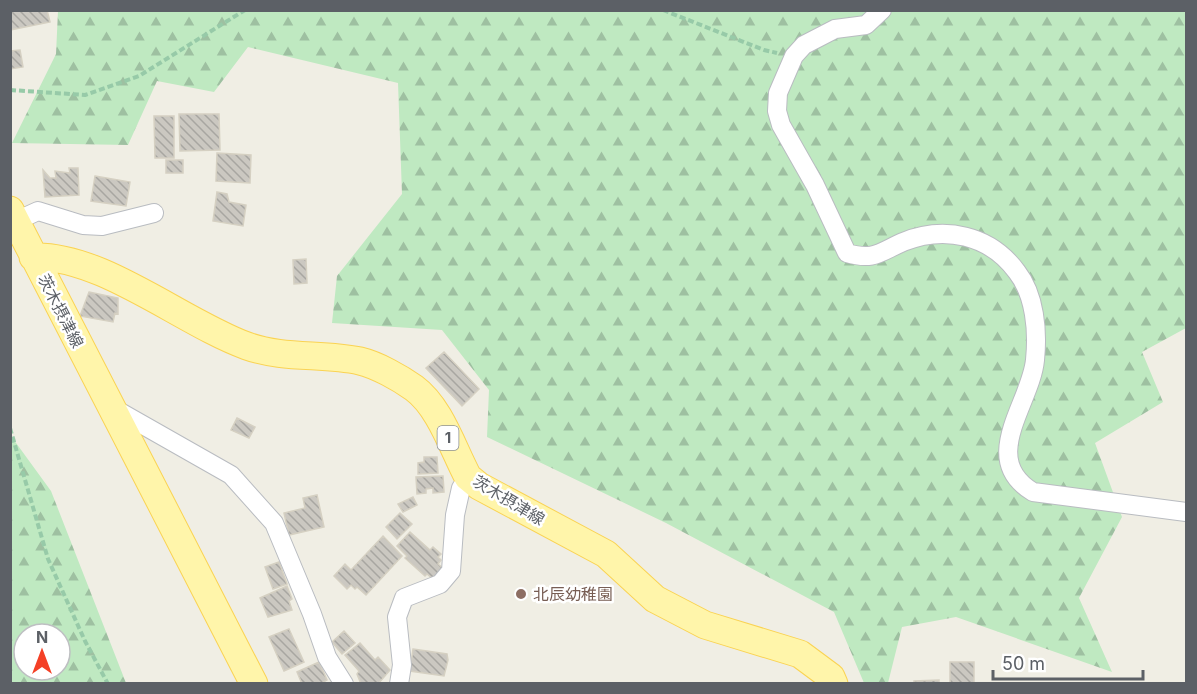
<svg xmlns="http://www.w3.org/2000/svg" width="1197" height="694" font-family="Inter,'Noto Sans JP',sans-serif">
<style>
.forest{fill:url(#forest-firs);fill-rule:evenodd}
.building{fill:url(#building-back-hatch);stroke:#d5d0c2;stroke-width:1.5}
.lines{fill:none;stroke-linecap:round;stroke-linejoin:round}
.street-casing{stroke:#b9bcc1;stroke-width:20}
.primary-casing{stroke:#fad353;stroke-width:29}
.path{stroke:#97caa8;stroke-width:4;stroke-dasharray:6 3;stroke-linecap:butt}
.street{stroke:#fff;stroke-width:18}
.primary{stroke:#fff5aa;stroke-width:27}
.education-dot{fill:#8d6e63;stroke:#fff;stroke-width:2}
.labels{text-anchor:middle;stroke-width:5;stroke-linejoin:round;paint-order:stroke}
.shield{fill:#fff;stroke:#8d9094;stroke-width:1.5}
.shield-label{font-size:15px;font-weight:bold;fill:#5c6066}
.street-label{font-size:16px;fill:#5c6066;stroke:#fff}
.education-label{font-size:16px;fill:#785e54;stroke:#fff;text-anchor:start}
</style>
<defs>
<pattern id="forest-firs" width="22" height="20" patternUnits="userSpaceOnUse" patternTransform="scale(1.5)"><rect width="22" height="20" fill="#bfe9c1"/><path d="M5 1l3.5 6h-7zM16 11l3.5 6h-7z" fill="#9ec0a1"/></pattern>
<pattern id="building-back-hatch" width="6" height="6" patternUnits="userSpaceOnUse" patternTransform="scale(1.5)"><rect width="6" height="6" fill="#cbc8c1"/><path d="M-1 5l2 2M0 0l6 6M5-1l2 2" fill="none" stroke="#a8a6a1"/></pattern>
</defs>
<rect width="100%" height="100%" fill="#f0eee4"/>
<path class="forest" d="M58,11h1128v317l-44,24 21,50 -68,41 27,74 -43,81 33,74 -156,-55 -54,10 -14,56h-24l-30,-71 -168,-89 -179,-86 2,-47 -47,-60 -110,-7 5,-47 65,-82 -4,-111 -150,-36 -34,45 -57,-11 -29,64 -116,-2 44,-89z
M11,436l40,55 75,192h-115zM24,634h36v36h-36z"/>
<path class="building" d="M10,10h37l3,12 -40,8z
M20,50l3,17 -13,2v-18z
M179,114h40l1,36 -40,1z
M154,116h20v42h-19z
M217,153l34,2 -1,28 -34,-2z
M166,160h17v13h-17z
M69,168h9l1,27 -34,2 -2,-27 7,8h6l-1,-7 15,2z
M95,176l35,6 -4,24 -35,-5z
M217,192l10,2 2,8 17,3 -3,21 -30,-5z
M306,259l1,24 -13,1 -1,-24z
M89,292l29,6v16l-3,-1 -2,9 -33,-6z
M444,352l35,37 -17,17 -36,-38z
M237,418l18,9 -6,11 -18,-8z
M424,457h13l1,16 -20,1v-11l6,-1z
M443,476l1,16 -11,1v-5l-7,1v4l-9,1 -1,-17z
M317,495l7,32 -35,8 -5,-22 21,-5 -2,-10z
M413,497l4,8 -14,7 -5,-8z
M400,513l12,11 -15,15 -11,-12z
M410,532l20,18 3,-3 8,7 -3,3 3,3 -3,4 6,5 -10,11 -7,-6 -2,2 -20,-18 2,-2 -10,-10z
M383,536l19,20 -36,39 -9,-8 -2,2 -4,-4 -4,4 -13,-13 11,-12 6,6z
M279,562l8,22 -14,5 -8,-22z
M287,586l5,13 -3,2 3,9 -24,7 -8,-19z
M289,629l15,33 -20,9 -15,-34z
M344,631l11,12 -13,11 -10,-12z
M360,643l15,17 3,-3 12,13 -12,14h-17l-4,-10 2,-3 -14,-16z
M413,649l34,5 1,6 -4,16 -34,-5z
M319,662l8,18 -7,4h-18l-5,-12z
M950,662h24v22h-24z
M939,680v4h-25v-3z"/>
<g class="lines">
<g class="street-casing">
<path id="street" d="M882,10l-16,15 -31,4 -31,16 -10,11 -16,37 -1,18 4,14 34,60 32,68c27,8 33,-1 56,-11 42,-17 87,-7 114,30 18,23 21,59 18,88 -4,43 -57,99 -2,132l153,20
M16,221l22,-10 45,14 19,1 52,-13
M113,408l118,67 43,48 38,91 15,43 17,27
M399,684l3,-19 -5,-48 7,-19 36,-14 11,-13 4,-56 6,-27 7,-11"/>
</g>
<g class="primary-casing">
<path id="primary" d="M10,210l244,474
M33,257c68,-3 150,66 214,89 36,13 76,7 113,15 17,4 40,17 54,27 26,19 39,61 54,89l11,9 127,68 49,45 50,26 95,29 31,23 3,7"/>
</g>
<path class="path" d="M663,10l101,40 13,3
M10,90l75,5 54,-19 106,-66
M10,428l38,131 37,82 23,43"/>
<use href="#street" class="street"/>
<use href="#primary" class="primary"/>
</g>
<circle class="education-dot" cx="521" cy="594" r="6"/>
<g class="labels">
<rect class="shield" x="437.5" y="426" width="21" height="24" rx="4.5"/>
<g class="shield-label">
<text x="448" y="443">1</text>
</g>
<g class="street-label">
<text transform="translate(61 311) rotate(63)" y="6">茨木摂津線</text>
<text transform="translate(509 500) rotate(31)" y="6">茨木摂津線</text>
</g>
<g class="education-label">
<text x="533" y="600">北辰幼稚園</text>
</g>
</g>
<rect width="1197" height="694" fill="none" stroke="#5c6066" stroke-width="24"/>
<g transform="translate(42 652)"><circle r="28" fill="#ffffff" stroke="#bebfc2" stroke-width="1.5"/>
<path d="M0-4.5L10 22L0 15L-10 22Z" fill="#f44026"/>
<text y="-9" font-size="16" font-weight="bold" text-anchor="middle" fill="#5c6066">N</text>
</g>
<path d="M993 670v9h150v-9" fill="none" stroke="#5c6066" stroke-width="3"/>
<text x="1002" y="670" font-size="18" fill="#5c6066" stroke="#ffffff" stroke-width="4.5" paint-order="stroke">50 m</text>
</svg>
